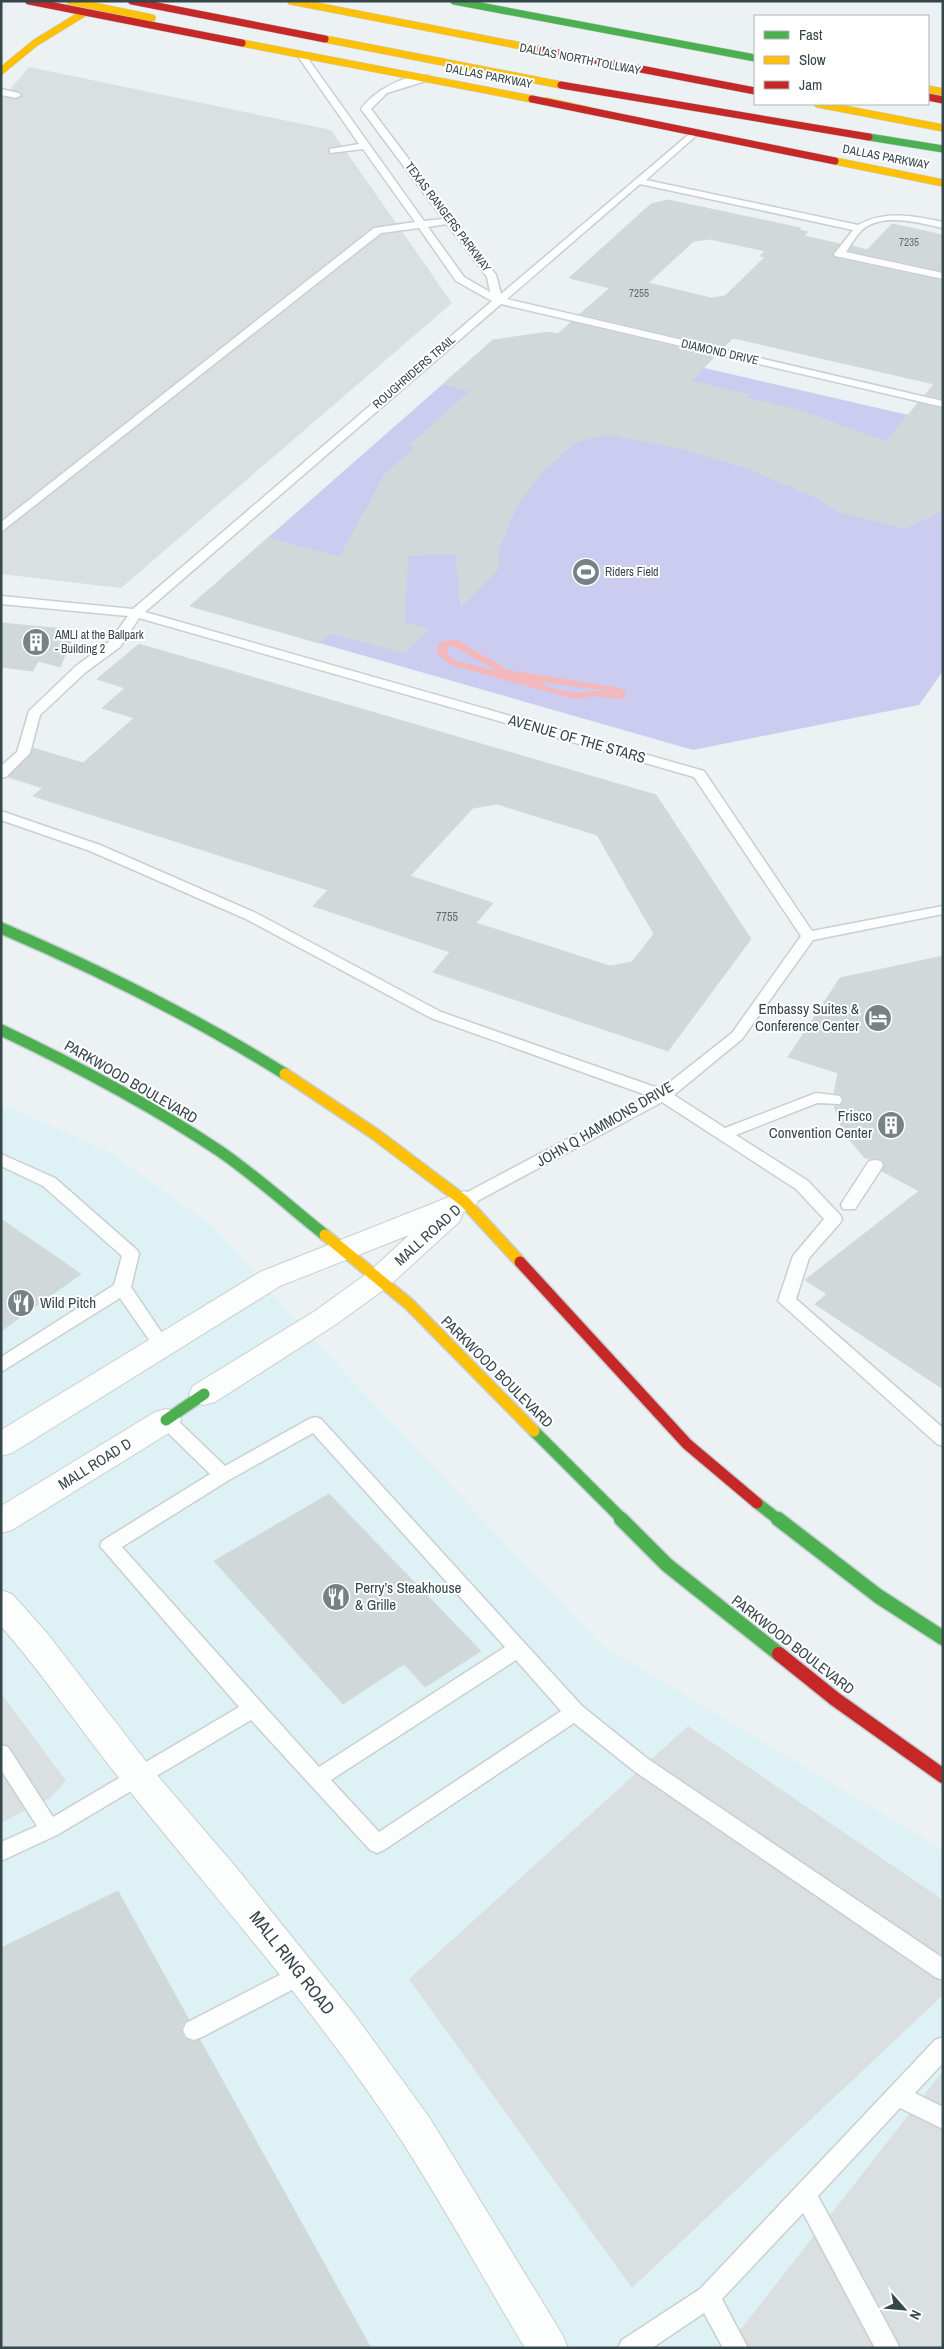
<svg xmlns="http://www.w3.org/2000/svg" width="944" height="2349" font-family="'Archivo Narrow',sans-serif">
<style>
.commercial{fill:#def2f6}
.green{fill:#ccccf0}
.parking{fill:#dadfe1}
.water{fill:#f4b8ba;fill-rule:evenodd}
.building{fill:#d1d8da;stroke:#d2d9db;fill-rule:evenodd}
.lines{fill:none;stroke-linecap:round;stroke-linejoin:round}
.lane-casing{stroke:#c9cfd1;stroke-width:3}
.street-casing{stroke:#c9cfd1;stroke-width:2}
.fast-far2-casing{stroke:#c4cfd4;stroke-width:8}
.fast-far1-casing{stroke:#c4cfd4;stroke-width:14}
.fast-casing{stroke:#c4cfd4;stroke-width:17}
.slow-far1-casing{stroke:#c4cfd4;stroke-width:8}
.slow-casing{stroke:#c4cfd4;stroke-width:14}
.jam-far2-casing{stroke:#c4cfd4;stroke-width:8}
.jam-far1-casing{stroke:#c4cfd4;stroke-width:14}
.jam-casing{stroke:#c4cfd4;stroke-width:17}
.lane{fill:#fcfdfd;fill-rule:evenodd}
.street{fill:#fcfdfd;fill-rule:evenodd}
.fast-far2{stroke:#4caf50;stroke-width:7}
.fast-far1{stroke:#4caf50;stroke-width:11}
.fast{stroke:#4caf50;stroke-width:14}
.slow-far1{stroke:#ffc107;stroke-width:7}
.slow{stroke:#ffc107;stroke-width:11}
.jam-far2{stroke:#c62828;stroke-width:7}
.jam-far1{stroke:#c62828;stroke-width:11}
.jam{stroke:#c62828;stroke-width:14}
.labels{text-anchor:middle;stroke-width:4;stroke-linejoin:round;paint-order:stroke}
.far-number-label{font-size:11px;fill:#5e6d70}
.far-street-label{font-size:12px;fill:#36474b;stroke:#fff}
.far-poi-label{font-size:12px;fill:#36474b;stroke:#fff;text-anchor:start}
.number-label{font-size:12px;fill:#5e6d70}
.street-label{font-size:15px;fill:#36474b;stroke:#fff}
.poi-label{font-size:15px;fill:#36474b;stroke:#fff;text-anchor:end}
.near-street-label{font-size:18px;fill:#36474b;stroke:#fff}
</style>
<rect width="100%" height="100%" fill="#ecf1f3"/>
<path class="commercial" d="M1,1104l107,47 106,76 102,115 285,303 342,205v498h-942z"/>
<path class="green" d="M549,332l394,91v248l-24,34 -226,45 -503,-144 303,-266z"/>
<path class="parking" d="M29,67l302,63 121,173 -331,285 -120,-14v-474z
M1,1693l65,88 -16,17 -49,25z
M688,1726l255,174v95l-311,293 -223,-309z
M943,2071v277h-217z"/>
<path class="water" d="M449,640h8l51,30 112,18 7,5 -5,6 -28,-3 -19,3 -124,-34 -13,-11 -1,-6 3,-5zM448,646l7,1 44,25 -45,-12 -7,-6zM541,682l75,10h1l-24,-1 -19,2 -26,-6z"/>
<path class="building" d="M668,200l133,28 -2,2 9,2 -4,4 36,8 -7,9 2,5 108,23v118l-18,-4 9,-11 -201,-46 -10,10 -143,-34 30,-26 -41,-10 82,-74zM710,239l55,12 -5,5 5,1 -40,39 -14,2 -63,-15 46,-42z
M892,224l51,11v36l-94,-20 3,-5 15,4z
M571,322l144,34 -24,25 59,14 -3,3 55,13 84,31 32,-39 25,6v101l-38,18 -66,-16 -19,-13 -73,-31 -67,-20 -73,-14 -32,8 -34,31 -24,32 -19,45 1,18 -38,39 -5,-53 -48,1 -4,67 24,7 -23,24 -75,-20 -11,10 -129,-37 78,-68 72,19 45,-83 31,-27 -7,-1 61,-55 -27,-7 50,-44 56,-8 9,2z
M1,623l75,7 -16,37 -22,-6 -5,10 -32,-4z
M139,644l517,151 95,144 -83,112 -235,-79 17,-20 -137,-46 15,-16 -295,-94 10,-8 -35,-11 23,-23 2,-6 50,15 51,-45 -32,-10 23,-20 -28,-9zM497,804l100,31 57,99 -22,28 -22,4 -134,-43 17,-20 -83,-27 63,-68z
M943,956v433l-128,-85 12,-10 -22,-14 114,-89 -37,-20 3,-7 -4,-5 -16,-1 -22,-26 -9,-26h6l4,-5 -2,-6 -8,-2 4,-20 -50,-16 52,-79z
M1,1219l80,55 -80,57z
M329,1494l152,157 -56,36 -21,-23 -61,40 -129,-143z
M118,1891l71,129 -5,2 -3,7 3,9 9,4 7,-2 171,308h-370v-400z"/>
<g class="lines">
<g class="lane-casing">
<path id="lane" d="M298,53h6l120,168 19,-2 -82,-110c12,-18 47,-37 68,-33v4l-42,13 -16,16 125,166 5,19 193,-164 5,3 -2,2 -51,45 212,45c28,-15 55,-9 85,-3v6c-24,-5 -60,-16 -81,2 -6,6 -11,15 -16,22l97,21v6l-108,-23 -1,-2 19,-24 -213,-46 -133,115 436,102v6l-442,-103 -356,308 559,159 108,160 131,-25v8l-130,26 -71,99 -68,56 51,33 91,-35 24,3 2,4 -2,4 -23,-1 -81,32 72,46 32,34 2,4 -2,4 -31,35 -13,41 147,129v18l-6,-2 -159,-143 15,-45 31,-37 -28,-30 -134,-87 -192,103h-12l-2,-4 2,-4 191,-101 -218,-78 -185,-99 -156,-68 -89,-31v-9l99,34 156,68 185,99 220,77 71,-56 69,-97 -107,-159 -555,-159 -19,29 -34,25 -46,43 -10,38 -24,24 -5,1v-12l16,-14 12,-41 47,-45 34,-25 18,-25 -127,-12v-8l132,13 359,-308 -36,-20 -37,-53 -38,5 -380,299v-10l373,-294 41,-6 -52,-73 -33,4v-4l29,-5 -62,-89zM447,224l40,53 3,15 -26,-15 -36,-50z
M1,89l18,4 2,2 -5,3 -15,-3z
M1,1154l54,24 82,72 2,4 -8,33 37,55 3,4 -3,4 -6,2 -6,-2 -36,-52 -119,74v-15l113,-72 8,-29 -79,-70 -42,-20z
M875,1160l6,1 2,4 -2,4 -26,40h-12l-2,-4 2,-4 26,-40z
M166,1413l6,2 53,51 84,-47 6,-2 6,2 261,287 66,53 295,199v22l-8,-3 -301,-206 -60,-48 -190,127 -7,3 -7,-3 -119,-130 -194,115 -56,26v-19l36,-16 -36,-56v-25l7,2 45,70 186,-110 -139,-161 2,-5 108,-67 -50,-49 -3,-5 3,-5zM313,1433l192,214 -186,120 -197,-220 107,-67zM516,1660l45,51 -182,121 -48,-52z
M301,1964l8,3 3,7 -3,7 -107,56 -8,3 -8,-3 -3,-7 3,-7z
M943,2037v26l-28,30 28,14v22l-43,-21 -82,88 82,152h-25l-72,-135 -81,86 26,49h-25l-19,-35 -52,35h-34l4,-8 78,-51 235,-249z"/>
</g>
<g class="street-casing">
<path id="street" d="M464,1191l10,3 4,7 -4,7 -11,4 -3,9 -71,65 -54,39 -120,77 -11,3 -11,-3 -4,-8 4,-8 122,-75 54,-39 40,-37 -129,51 -268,167 -11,3v-26l259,-158z
M166,1409l11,3 4,8 -4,8 -165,102 -11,3v-27l154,-94z
M1,1590l11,4 35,39 104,135 84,98 119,148 75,103 133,217 6,14h-43c-41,-68 -79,-138 -122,-205 -81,-125 -182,-238 -275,-354 -44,-54 -82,-111 -127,-163z"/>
</g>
<g class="fast-far2-casing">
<path id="fast-far2" d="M454,1l301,57
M869,137l74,12"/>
</g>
<g class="fast-far1-casing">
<path id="fast-far1" d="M1,928c98,42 193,89 284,146
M1,1030c76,36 150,75 220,122 36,25 69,55 104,83
M166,1420l38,-26
M534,1431l89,89
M757,1503l22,17"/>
</g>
<g class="fast-casing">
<path id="fast" d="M621,1519l46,46 112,89
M778,1519l100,77 65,42"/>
</g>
<g class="slow-far1-casing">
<path id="slow-far1" d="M70,1l82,17
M291,1l246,48
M325,39l236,46
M242,43l290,56
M1,71l34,-28 49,-30
M928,89l15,3
M546,101l41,9
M818,104l125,24
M835,161l108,22"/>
</g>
<g class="slow-casing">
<path id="slow" d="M285,1074l90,60 89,67 56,61
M325,1235l84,69 125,127"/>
</g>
<g class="jam-far2-casing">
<path id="jam-far2" d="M29,1l213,42
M132,1l193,38
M537,49l218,42
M561,85l308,52
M928,97l15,3
M532,99l303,62"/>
</g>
<g class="jam-far1-casing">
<path id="jam-far1" d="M520,1262l167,182 70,59"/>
</g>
<g class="jam-casing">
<path id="jam" d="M779,1654l56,45 108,77"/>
</g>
<use href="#lane" class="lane"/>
<use href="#street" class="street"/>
<use href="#fast-far2" class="fast-far2"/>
<use href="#fast-far1" class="fast-far1"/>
<use href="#fast" class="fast"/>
<use href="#slow-far1" class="slow-far1"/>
<use href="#slow" class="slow"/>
<use href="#jam-far2" class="jam-far2"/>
<use href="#jam-far1" class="jam-far1"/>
<use href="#jam" class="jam"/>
</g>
<defs>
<g id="stadium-disc" transform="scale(1.4375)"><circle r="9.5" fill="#768286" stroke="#fff"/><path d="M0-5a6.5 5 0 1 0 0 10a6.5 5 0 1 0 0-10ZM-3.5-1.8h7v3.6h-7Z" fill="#fff"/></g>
<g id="building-disc" transform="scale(1.4375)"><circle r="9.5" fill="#768286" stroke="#fff"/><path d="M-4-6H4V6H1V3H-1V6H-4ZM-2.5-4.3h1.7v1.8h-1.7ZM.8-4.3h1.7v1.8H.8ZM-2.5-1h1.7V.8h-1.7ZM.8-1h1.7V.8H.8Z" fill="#fff"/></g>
<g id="hotel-disc" transform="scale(1.4375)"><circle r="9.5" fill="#768286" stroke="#fff"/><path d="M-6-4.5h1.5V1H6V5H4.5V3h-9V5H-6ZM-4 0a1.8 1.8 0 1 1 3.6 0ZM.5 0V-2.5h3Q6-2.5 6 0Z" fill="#fff"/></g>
<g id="restaurant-disc" transform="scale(1.4375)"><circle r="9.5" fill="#768286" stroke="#fff"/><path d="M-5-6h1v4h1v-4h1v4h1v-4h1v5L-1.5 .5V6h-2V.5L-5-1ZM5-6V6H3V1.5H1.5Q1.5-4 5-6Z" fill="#fff"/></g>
</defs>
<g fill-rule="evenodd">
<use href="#stadium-disc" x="586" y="572"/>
<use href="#building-disc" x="36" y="642"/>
<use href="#hotel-disc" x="878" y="1018"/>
<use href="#building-disc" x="891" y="1125"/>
<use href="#restaurant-disc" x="21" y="1303"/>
<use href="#restaurant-disc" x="336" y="1597"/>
</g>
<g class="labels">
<g class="far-number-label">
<text x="909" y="246">7235</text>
<text x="639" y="297">7255</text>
</g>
<g class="far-street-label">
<text transform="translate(580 59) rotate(11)" y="4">DALLAS NORTH TOLLWAY</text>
<text transform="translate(489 76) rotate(11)" y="4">DALLAS PARKWAY</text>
<text transform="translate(886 157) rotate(11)" y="4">DALLAS PARKWAY</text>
<text transform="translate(448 217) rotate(53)" y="4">TEXAS RANGERS PARKWAY</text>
<text transform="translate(720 352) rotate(13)" y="4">DIAMOND DRIVE</text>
<text transform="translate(414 372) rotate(-41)" y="4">ROUGHRIDERS TRAIL</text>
</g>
<g class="far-poi-label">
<text x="605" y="576">Riders Field</text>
<text x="55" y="639">AMLI at the Ballpark<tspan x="55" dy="14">- Building 2</tspan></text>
</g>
<g class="number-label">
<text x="447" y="921">7755</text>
</g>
<g class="street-label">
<text transform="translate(577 739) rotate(16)" y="5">AVENUE OF THE STARS</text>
<text transform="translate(131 1082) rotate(30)" y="5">PARKWOOD BOULEVARD</text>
<text transform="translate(605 1124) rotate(-30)" y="5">JOHN Q HAMMONS DRIVE</text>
<text transform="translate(428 1235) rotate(-42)" y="5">MALL ROAD D</text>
<text transform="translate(497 1372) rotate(45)" y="5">PARKWOOD BOULEVARD</text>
<text transform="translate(95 1464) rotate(-32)" y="5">MALL ROAD D</text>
<text transform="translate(793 1645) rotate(38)" y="5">PARKWOOD BOULEVARD</text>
</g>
<g class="poi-label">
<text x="859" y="1014">Embassy Suites &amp;<tspan x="859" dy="17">Conference Center</tspan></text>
<text x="872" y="1121">Frisco<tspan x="872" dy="17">Convention Center</tspan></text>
<text x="40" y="1308" text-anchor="start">Wild Pitch</text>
<text x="355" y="1593" text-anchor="start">Perry’s Steakhouse<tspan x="355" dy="17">&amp; Grille</tspan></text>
</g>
<g class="near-street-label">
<text transform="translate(292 1963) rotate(52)" y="6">MALL RING ROAD</text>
</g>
</g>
<rect width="944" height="2349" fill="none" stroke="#36474b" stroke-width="5"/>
<rect x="754" y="15" width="175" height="90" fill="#ffffff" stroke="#afb5b7"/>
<rect x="764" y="31" width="25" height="8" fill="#4caf50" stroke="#afb5b7"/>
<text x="799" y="40" font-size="15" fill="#36474b">Fast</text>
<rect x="764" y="56" width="25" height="8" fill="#ffc107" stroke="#afb5b7"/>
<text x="799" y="65" font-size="15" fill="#36474b">Slow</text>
<rect x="764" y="81" width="25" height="8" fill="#c62828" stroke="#afb5b7"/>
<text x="799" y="90" font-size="15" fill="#36474b">Jam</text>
<g transform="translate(904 2309) rotate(117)" stroke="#ffffff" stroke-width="4" paint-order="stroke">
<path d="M0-4L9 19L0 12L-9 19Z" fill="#36474b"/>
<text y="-8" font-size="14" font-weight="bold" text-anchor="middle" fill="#36474b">N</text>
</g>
</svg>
